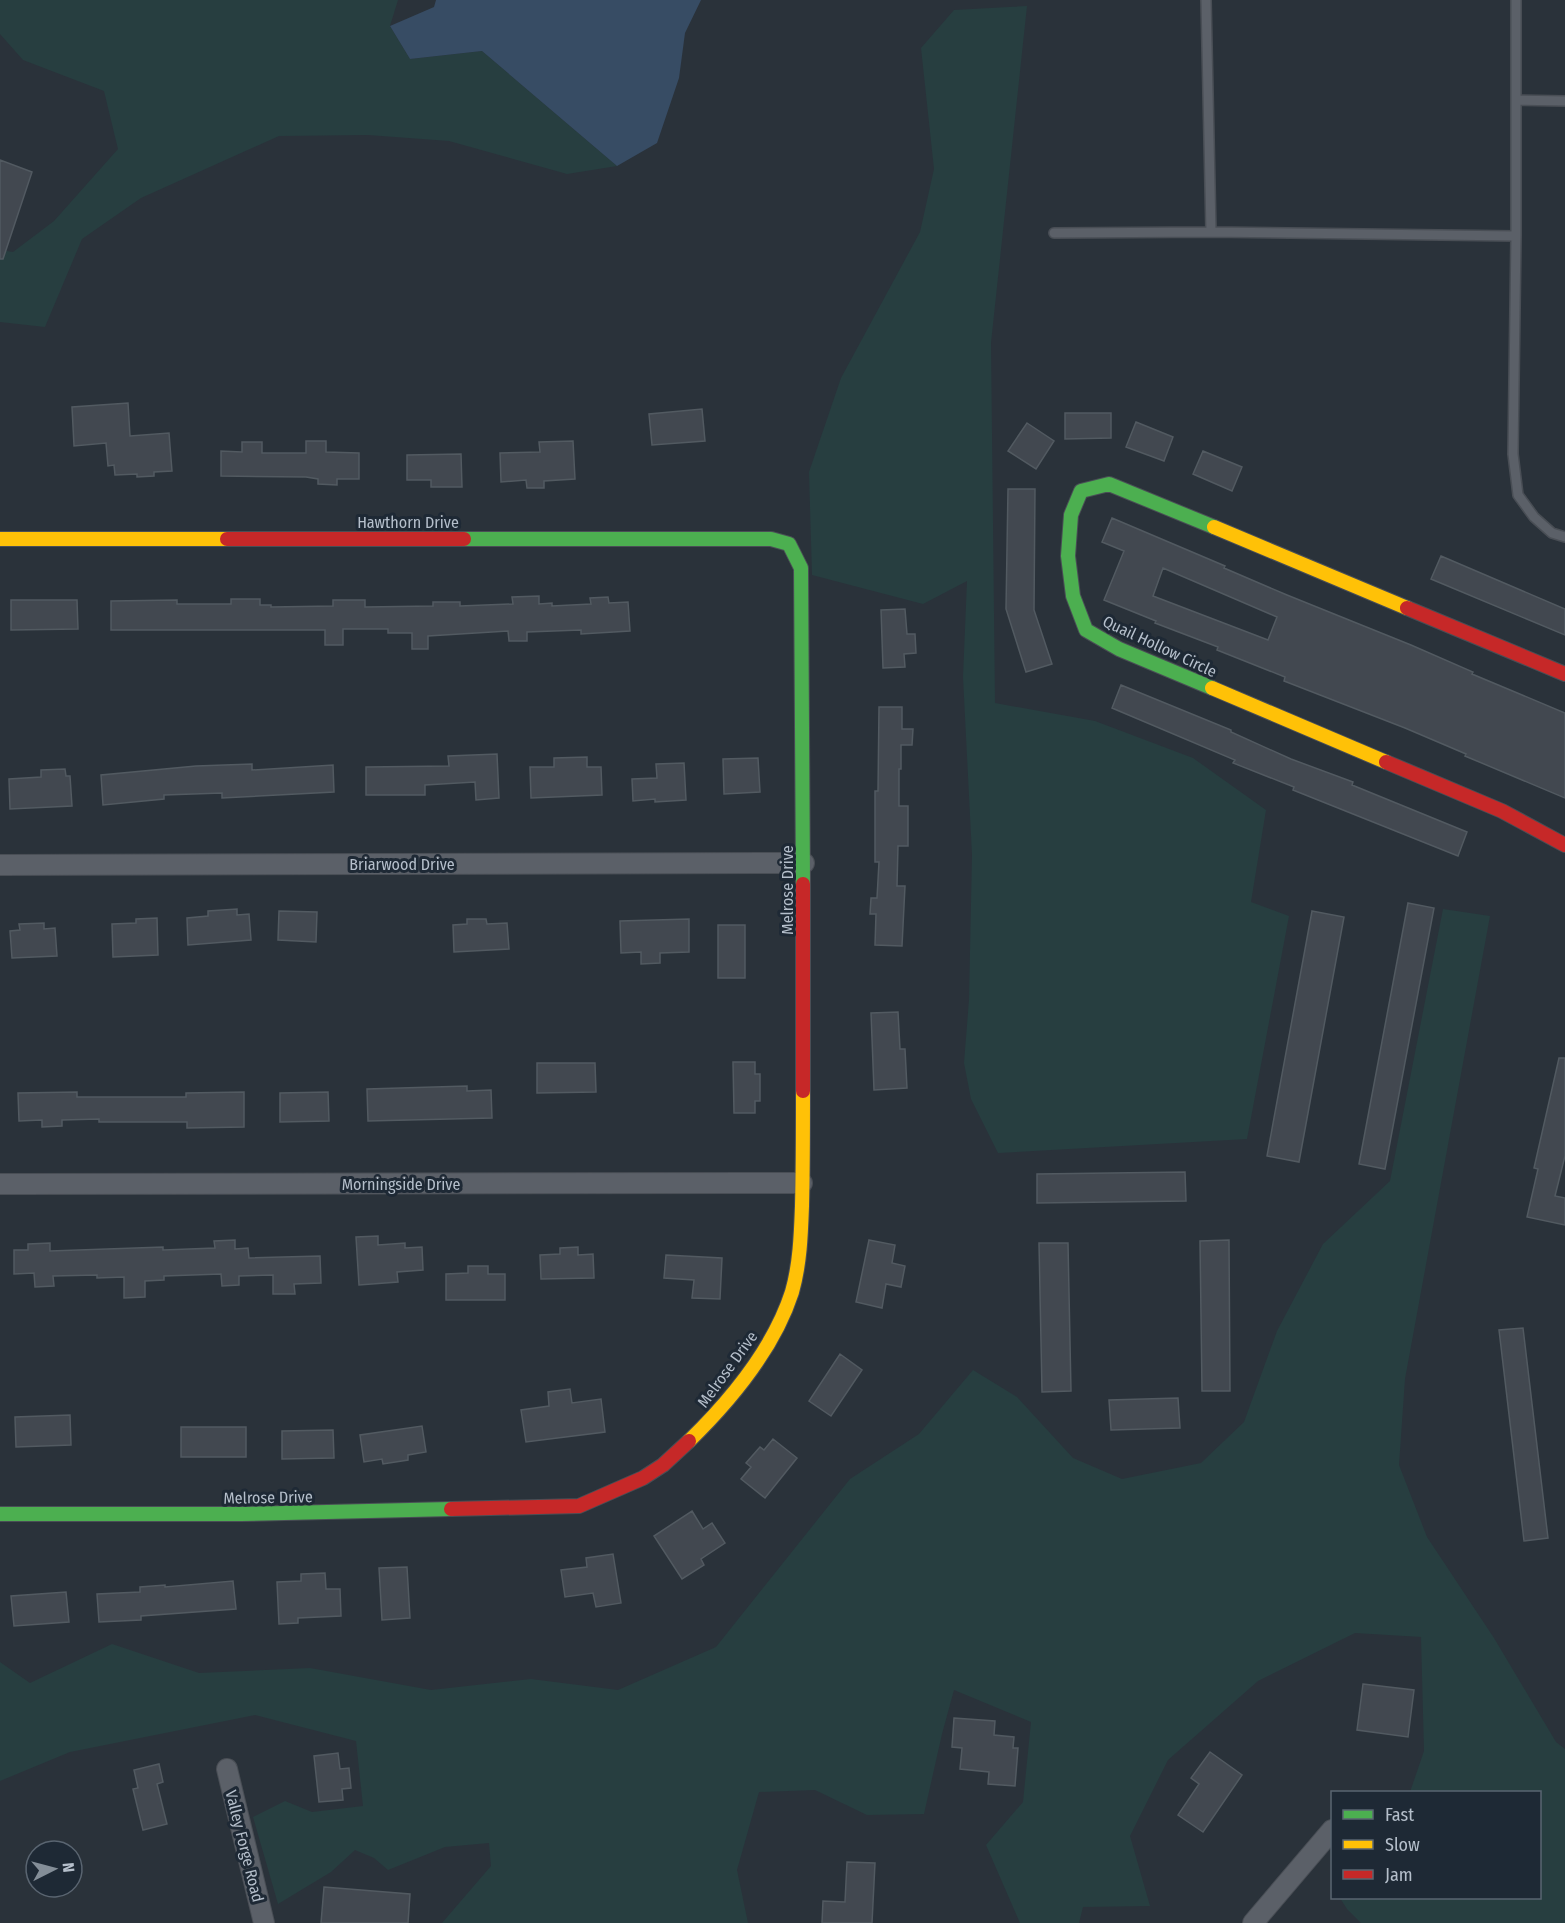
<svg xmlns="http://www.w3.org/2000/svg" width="1565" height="1923" font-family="'Fira Sans Condensed',sans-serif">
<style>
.green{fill:#273e40}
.water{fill:#374c64}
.building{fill:#424850;stroke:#525a61;stroke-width:1.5;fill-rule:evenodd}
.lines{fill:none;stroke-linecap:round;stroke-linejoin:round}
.lane-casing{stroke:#494e55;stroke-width:12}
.street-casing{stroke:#494e55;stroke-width:22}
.fast-casing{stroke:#494e55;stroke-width:16}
.slow-casing{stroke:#494e55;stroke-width:16}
.jam-casing{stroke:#494e55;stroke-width:16}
.lane{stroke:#5b6068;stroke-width:9}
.street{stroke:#5b6068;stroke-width:20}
.fast{stroke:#4caf50;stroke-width:14}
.slow{stroke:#ffc107;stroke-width:14}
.jam{stroke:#c62828;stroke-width:14}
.labels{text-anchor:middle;stroke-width:6;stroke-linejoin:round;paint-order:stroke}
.street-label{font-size:16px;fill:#b5bfcb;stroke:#1e2935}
</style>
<rect width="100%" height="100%" fill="#2a323a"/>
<path class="green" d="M0,0h398l-8,26 20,33 72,-8 135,115 -50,8 -118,-33 -81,-6 -89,1 -138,62 -59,41 -37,88 -45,-5v-72l13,2 41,-31 64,-72 -14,-58 -81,-31 -23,-26z
M1027,6l-36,337 4,360 100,18 98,37 73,52 -15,92 38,14 -42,223 -249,14 -27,-54 -7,-36 5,-63 3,-145 -9,-178 4,-96 -44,23 -111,-29 -3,-103 32,-94 79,-146 14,-63 -13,-121 33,-38z
M1443,909l47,7 -85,463 -6,86 28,72 67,101 62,104 9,7v174h-204l-14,-14 -7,-11h200v-106h-130l14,-41 -3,-114 -66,-4 -97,48 -90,79 -38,76 20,70 -67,1 -4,16h-59l-34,-78 37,-43 8,-80 -77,-32 -12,44 -18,80 -57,1 -52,-25 -56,2 -22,78 11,53h-306l49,-57 -2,-23 -44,4 -57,23 -14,-12 -19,-8 -24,22 -53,32 -25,-87 32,-16 27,11 51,-6 -7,-65 -101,-26 -185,37 -70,29v-119l30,21 82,-39 87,29 111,-5 121,22 100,-11 87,11 98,-43 134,-168 69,-45 54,-64 44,27 56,61 49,21 79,-16 43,-41 33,-91 46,-87 67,-63z"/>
<path class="water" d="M436,0h265l-16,33 -6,45 -22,65 -40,23 -135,-115 -72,8 -20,-33 44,-19z"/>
<path class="building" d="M0,160l32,12 -29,87h-3z
M128,403l2,33 39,-3 3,38 -18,1v4l-17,1v-3l-22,1 -1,-10 -6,1 -2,-23 -32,3 -2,-39z
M702,409l3,32 -53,4 -3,-31z
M1065,413h46v25l-46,1z
M1136,422l37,15 -9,24 -38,-14z
M1027,423l27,18 -18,28 -28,-18z
M306,441h20v11l33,1v26h-22v6l-19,-1v-5l-12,-2 -85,-1v-25l21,1v-10h20v11h44z
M573,441l2,38 -31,2v7h-17l-1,-8 -25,2 -1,-29 40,-1 -1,-10z
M1203,451l39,16 -10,24 -39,-17z
M461,454l1,33h-31v-7h-24v-25z
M1008,489h27l-1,121 18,54 -26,8 -20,-63z
M1112,518l113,48 -1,2 63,27 124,50 62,27 -1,2 93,39v85l-100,-42 1,-2 -61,-26 -121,-47 1,-4 -68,-27 1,-3 -63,-24 1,-2 -52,-21 20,-49 -22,-9zM1163,568l114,49 -9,23 -115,-44z
M1441,556l124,53v26l-134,-56z
M539,596v8l13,-1v3l39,-2 -1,-6 18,-1 1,6 19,-1 2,29 -49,3v-4l-54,2v9h-18l-1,-10 -80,5v13h-16v-16h-24v-4h-45v16h-18v-15h-214v-29l66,-1v4h54v-5h29v6h11v2l62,-1v-6h32v7l68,-1v-4h27v4l53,-2 -1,-7z
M11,600h66l1,29 -67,1z
M905,609l2,25h8l1,19 -12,1 1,13 -22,1 -2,-58z
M1121,685l110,45v2l60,27 62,23 -1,3 115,47 -9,24 -165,-66 1,-3 -61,-24 2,-3 -123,-52z
M879,707h23v22h11l-1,16h-11v24h-2v37h9v40h-10l-1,40h8l-3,60 -27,-1 1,-31h-6l1,-16h6l2,-36h-4v-71h3z
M497,754l2,44 -23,2 -1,-18 -50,3v10h-59v-28l83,-1 -1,-10z
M587,757v10h14l1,28 -71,3 -1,-31h24v-9z
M758,758l2,34 -36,2 -1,-35z
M684,763l2,37 -31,2v-3l-22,2 -1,-22 25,-1 -1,-14z
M252,764v6l81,-5 1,27 -112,6v-5l-58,2v4l-61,6 -2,-30 95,-9z
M65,769l1,7h4l2,30 -62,3 -1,-30 32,-2v-7z
M1408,903l26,5 -49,261 -26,-5z
M237,909v6l12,-1 2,26 -63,5 -1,-27 21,-2v-5z
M279,911l38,1 -1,30 -38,-2z
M1312,911l32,6 -45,245 -32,-6z
M157,918l1,37 -45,2 -1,-33 24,-1v-4z
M467,919h19l1,5 20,-1 2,26 -55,3 -1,-27 14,-1z
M689,919v33l-29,1v10l-19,1v-12l-20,1 -1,-32z
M44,923v6l11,-1 2,28 -45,2 -2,-27 10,-1 -1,-6z
M718,925h27v53h-27z
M898,1012l2,37h5l2,39 -33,2 -3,-77z
M1559,1058h6v98l-10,40 10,2v27l-38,-8 11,-48 -4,-1z
M733,1062h22v12h5v27h-5v12h-21z
M537,1063h58l1,29 -59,1z
M467,1086v5l24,-1 1,28 -124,3 -1,-32z
M77,1092v5h109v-4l58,-1v35l-57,1v-6h-88v-3l-37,1v6l-20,1v-7l-23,1 -1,-28z
M328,1092l1,29 -49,1v-29z
M1185,1172l1,29 -149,2v-29z
M378,1236v9l27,-2v5l17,-1 1,23 -26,2 1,10 -39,3 -3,-48z
M235,1240v9l13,-1 1,10 71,-2 1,27 -27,1 1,10h-22v-19l-34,1v9l-17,1 -1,-12 -57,2v4l-19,1v16l-21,1v-21l-27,1v-3l-44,1 1,10 -19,1 -1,-14 -20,1v-24h14v-6l22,-1v8l113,-4v3l52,-2 -1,-7z
M869,1240l26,5 -3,18 13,3 -4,21 -15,-3 -4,24 -26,-6z
M1229,1240l1,151h-28l-2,-150z
M1039,1243h29l3,148 -29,1z
M578,1247v8l15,-1 1,24 -53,1 -1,-24 20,-1v-6z
M666,1255l56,3 -2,41 -28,-1 2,-18 -30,-2z
M468,1266h20v8h17v26h-59v-26l22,-1z
M1523,1328l25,210 -24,3 -25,-211z
M840,1354l22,16 -31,46 -22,-15z
M570,1389l2,14 29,-4 4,33 -79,10 -5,-32 28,-4 -1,-14z
M1178,1398l2,30 -69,2 -2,-30z
M70,1415l1,30 -55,2 -1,-30z
M422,1426l4,26 -18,3v5l-25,4 -1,-5 -18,3 -4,-27z
M181,1427h65v30h-65z
M333,1430l1,28 -52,1v-28z
M773,1439l24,19 -32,40 -24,-19 10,-12 -5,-4 14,-16 4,3z
M692,1511l11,18 9,-6 13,20 -24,16 3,6 -22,14 -28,-43z
M613,1554l8,49 -25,4 -3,-14 -28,4 -4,-27 26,-3 -1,-9z
M407,1567l3,51 -28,2 -3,-52z
M325,1573l1,16h14l1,27 -43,2v5l-19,1 -2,-42 24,-1v-7z
M233,1581l3,28 -95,7v4l-42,2 -2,-28 43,-2v-5l25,-2v2z
M66,1592l3,30 -55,4 -3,-30z
M1363,1684l51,6 -6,47 -51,-7z
M954,1718l41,3 -1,14 20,2 -1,11h5l-3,38 -27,-2 1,-12 -29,-3 2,-21 -10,-1z
M1210,1752l32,23 -39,57 -25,-17 21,-31 -8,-6z
M338,1753l2,16 9,-1 2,20 -9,1 1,11 -24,2 -5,-46z
M159,1764l4,18 -6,2 10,40 -24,6 -10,-41 5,-1 -4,-18z
M847,1862l28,1 -3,60h-50l1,-22 22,1z
M324,1887l86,7 -2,29h-87z"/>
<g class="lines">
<g class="lane-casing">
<path id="lane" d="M1206,0l5,232 305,4v-236
M1516,100l49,1
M1054,233l157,-1
M1516,236l-3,218 5,41 16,22 18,16 13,4"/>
</g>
<g class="street-casing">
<path id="street" d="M0,865l804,-2
M0,1184l802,-1
M227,1769l37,154
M1253,1923l79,-93"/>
</g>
<g class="fast-casing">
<path id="fast" d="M464,539h307l18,5 12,24 2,316
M1212,688l-93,-39 -33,-19 -13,-34 -5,-40 3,-41 10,-24 28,-7 105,43
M0,1514h241l210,-5"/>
</g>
<g class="slow-casing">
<path id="slow" d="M1214,527l193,81
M0,539h227
M1212,688l174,74
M689,1441c42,-41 85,-93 103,-149 8,-28 9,-58 10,-86 1,-39 1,-77 1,-115"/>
</g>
<g class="jam-casing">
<path id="jam" d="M227,539h237
M1407,608l158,66
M1386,762l116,49 63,34
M803,1091v-207
M451,1509l128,-3 64,-28 20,-13 26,-24"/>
</g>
<use href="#lane" class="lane"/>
<use href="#street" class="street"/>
<use href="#fast" class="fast"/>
<use href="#slow" class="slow"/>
<use href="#jam" class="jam"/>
</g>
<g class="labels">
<g class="street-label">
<text x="408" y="528">Hawthorn Drive</text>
<text transform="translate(1160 646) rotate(25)" y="6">Quail Hollow Circle</text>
<text x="402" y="870">Briarwood Drive</text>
<text transform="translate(787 890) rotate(-90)" y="6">Melrose Drive</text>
<text x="401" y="1190">Morningside Drive</text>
<text transform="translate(727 1369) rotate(-54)" y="6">Melrose Drive</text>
<text transform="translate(268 1497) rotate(-1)" y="6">Melrose Drive</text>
<text transform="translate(245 1846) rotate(76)" y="6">Valley Forge Road</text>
</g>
</g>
<rect x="1331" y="1791" width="210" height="108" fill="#1e2935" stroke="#5a6571" stroke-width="1.5"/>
<rect x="1343" y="1810" width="30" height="9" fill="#4caf50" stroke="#5a6571" stroke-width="1.5"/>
<text x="1385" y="1821" font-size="18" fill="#b5bfcb">Fast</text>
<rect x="1343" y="1840" width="30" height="9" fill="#ffc107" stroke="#5a6571" stroke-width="1.5"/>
<text x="1385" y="1851" font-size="18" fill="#b5bfcb">Slow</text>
<rect x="1343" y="1870" width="30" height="9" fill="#c62828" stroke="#5a6571" stroke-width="1.5"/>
<text x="1385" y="1881" font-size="18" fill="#b5bfcb">Jam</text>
<g transform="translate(54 1869) rotate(84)"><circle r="28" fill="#1e2935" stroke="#5a6571" stroke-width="1.5"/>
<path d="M0-4.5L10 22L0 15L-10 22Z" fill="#848e98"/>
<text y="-9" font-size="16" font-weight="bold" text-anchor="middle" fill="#b5bfcb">N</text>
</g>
</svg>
